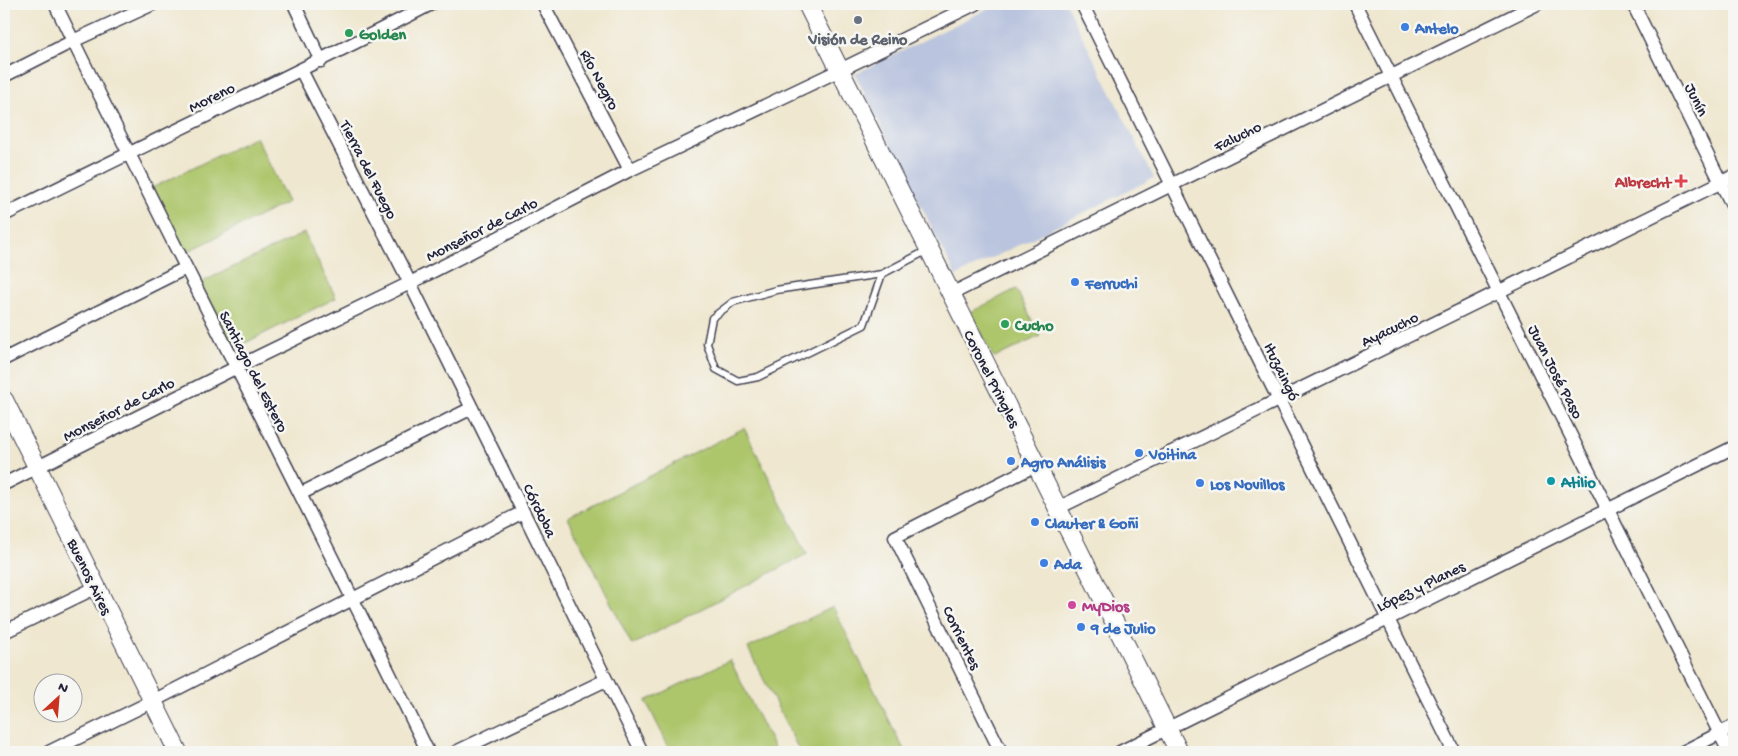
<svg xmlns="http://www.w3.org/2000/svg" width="1738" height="756" font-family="'Gochi Hand',sans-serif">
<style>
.industrial{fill:#bac4de}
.green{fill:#adc66c;stroke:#687454}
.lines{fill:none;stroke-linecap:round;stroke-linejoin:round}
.lane-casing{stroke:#414051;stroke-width:9}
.street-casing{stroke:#414051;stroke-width:15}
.secondary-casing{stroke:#414051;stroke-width:20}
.lane{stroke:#fff;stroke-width:6}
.street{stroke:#fff;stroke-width:12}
.secondary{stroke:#fff;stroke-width:18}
.worship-dot{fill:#6b7280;stroke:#f6f6f2;stroke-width:2}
.shop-dot{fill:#3f7fe0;stroke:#f6f6f2;stroke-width:2}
.leisure-dot{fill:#2e9e5b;stroke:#f6f6f2;stroke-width:2}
.health-dot{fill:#e0444e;stroke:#f6f6f2;stroke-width:2}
.culture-dot{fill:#0f9aa8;stroke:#f6f6f2;stroke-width:2}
.hotel-dot{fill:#d1479c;stroke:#f6f6f2;stroke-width:2}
.labels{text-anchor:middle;stroke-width:5;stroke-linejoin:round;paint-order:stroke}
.shop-label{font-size:16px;font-weight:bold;fill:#366cbe;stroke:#f6f6f2;text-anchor:start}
.leisure-label{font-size:16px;font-weight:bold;fill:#27864d;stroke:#f6f6f2;text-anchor:start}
.worship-label{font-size:16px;font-weight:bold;fill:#5b616d;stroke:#f6f6f2}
.street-label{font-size:16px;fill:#22223b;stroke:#f6f6f2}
.health-label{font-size:16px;font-weight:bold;fill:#be3a42;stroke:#f6f6f2;text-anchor:end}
.culture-label{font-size:16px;font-weight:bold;fill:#0d838f;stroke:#f6f6f2;text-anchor:start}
.hotel-label{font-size:16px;font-weight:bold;fill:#b23c85;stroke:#f6f6f2;text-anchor:start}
</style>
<rect width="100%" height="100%" fill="#f6f6f2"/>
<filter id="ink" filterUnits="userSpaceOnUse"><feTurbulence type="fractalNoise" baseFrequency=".02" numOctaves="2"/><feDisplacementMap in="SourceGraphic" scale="10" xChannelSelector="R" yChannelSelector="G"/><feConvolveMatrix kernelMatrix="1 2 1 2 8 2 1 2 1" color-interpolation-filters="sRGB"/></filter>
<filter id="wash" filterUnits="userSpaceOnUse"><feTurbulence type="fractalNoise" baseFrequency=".0096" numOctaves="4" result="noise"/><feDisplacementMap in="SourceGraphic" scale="20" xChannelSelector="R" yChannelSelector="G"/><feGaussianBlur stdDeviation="1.12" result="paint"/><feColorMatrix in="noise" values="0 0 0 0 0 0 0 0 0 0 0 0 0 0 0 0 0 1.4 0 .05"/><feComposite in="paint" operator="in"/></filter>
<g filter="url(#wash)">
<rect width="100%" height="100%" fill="#efe7cf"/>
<path class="industrial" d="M997,4h69l88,174 -198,98 -101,-202z"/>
<path class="green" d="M256,137l32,65 -103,51 -33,-65z
M304,233l32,65 -103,51 -33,-66z
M1016,289l24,47 -46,22 -23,-46z
M744,428l63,126 -175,91 -64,-127z
M833,607l72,145h-105l-52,-104z
M730,660l46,92h-105l-25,-51z"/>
</g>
<g filter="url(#ink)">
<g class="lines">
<g class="lane-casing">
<path id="lane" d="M882,274l-18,51 -106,52 -20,4 -22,-12 -9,-25 5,-26 21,-16 43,-12 106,-16 46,-24"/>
</g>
<g class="street-casing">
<path id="street" d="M55,4c122,250 251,497 373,748
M294,4l27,57
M543,4l87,166
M1082,4l372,748
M1355,4l374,748
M1633,4l101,205
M301,70l109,213 232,469
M4,76l69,-35 80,-37
M4,215c142,-71 286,-138 427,-211
M951,294l586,-290
M4,359l182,-91
M4,484l231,-116 175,-85 220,-113 210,-100 135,-66
M300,494l172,-86
M1058,508l676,-332
M4,632l93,-45
M49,752l104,-51 370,-189
M456,752l150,-72
M1001,752l-106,-215 141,-72
M1120,752l614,-305
M1683,752l51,-26"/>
</g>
<g class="secondary-casing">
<path id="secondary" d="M807,4l372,748
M4,400l174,352"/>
</g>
<use href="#lane" class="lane"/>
<use href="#street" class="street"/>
<use href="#secondary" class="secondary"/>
</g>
</g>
<circle class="worship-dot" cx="858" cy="20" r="5"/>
<g class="shop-dot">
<circle cx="1405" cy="27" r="5"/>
<circle cx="1075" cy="282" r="5"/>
<circle cx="1139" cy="453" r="5"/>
<circle cx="1011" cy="461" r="5"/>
<circle cx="1200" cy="483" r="5"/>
<circle cx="1035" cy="522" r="5"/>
<circle cx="1044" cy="563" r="5"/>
<circle cx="1081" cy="627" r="5"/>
</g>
<g class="leisure-dot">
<circle cx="349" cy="33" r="5"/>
<circle cx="1005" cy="324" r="5"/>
</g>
<path class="health-dot" d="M1678.5 173.5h5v5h5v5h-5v5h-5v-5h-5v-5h5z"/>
<circle class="culture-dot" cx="1551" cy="481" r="5"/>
<circle class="hotel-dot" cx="1072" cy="605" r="5"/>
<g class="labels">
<g class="shop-label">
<text x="1415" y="33">Antelo</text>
<text x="1085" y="288">Ferruchi</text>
<text x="1149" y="459">Voitina</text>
<text x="1021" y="467">Agro Análisis</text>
<text x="1210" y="489">Los Novillos</text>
<text x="1045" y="528">Clauter &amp; Goñi</text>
<text x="1054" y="569">Ada</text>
<text x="1091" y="633">9 de Julio</text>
</g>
<g class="leisure-label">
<text x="359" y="39">Golden</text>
<text x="1015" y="330">Cucho</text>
</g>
<g class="worship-label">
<text x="858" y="44">Visión de Reino</text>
</g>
<g class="street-label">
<text transform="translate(601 79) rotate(62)" y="6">Río Negro</text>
<text transform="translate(211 96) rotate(-26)" y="6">Moreno</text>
<text transform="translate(1698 99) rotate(64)" y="6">Junín</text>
<text transform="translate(1237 135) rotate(-26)" y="6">Falucho</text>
<text transform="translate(370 169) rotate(63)" y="6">Tierra del Fuego</text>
<text transform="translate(481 228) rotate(-27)" y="6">Monseñor de Carlo</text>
<text transform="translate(1389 328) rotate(-26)" y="6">Ayacucho</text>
<text transform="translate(255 371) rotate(63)" y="6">Santiago del Estero</text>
<text transform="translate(1283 371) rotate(64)" y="6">Ituzaingó</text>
<text transform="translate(1557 371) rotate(63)" y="6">Juan José Paso</text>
<text transform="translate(993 378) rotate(63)" y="6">Coronel Pringles</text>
<text transform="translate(118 408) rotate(-27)" y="6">Monseñor de Carlo</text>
<text transform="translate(541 510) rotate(64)" y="6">Córdoba</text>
<text transform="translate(91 576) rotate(64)" y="6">Buenos Aires</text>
<text transform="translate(1420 585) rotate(-26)" y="6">López y Planes</text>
<text transform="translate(963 637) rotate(64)" y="6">Corrientes</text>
</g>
<g class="health-label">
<text x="1671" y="187">Albrecht</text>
</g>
<g class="culture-label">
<text x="1561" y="487">Atilio</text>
</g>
<g class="hotel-label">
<text x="1082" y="611">MyDios</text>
</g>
</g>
<rect width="1738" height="756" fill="none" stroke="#f6f6f2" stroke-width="20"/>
<g transform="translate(58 698) rotate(26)"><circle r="24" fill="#f6f6f2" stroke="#a1a1a9"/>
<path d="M0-4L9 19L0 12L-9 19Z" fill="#c8321e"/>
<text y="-8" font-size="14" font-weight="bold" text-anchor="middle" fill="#22223b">N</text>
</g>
</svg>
